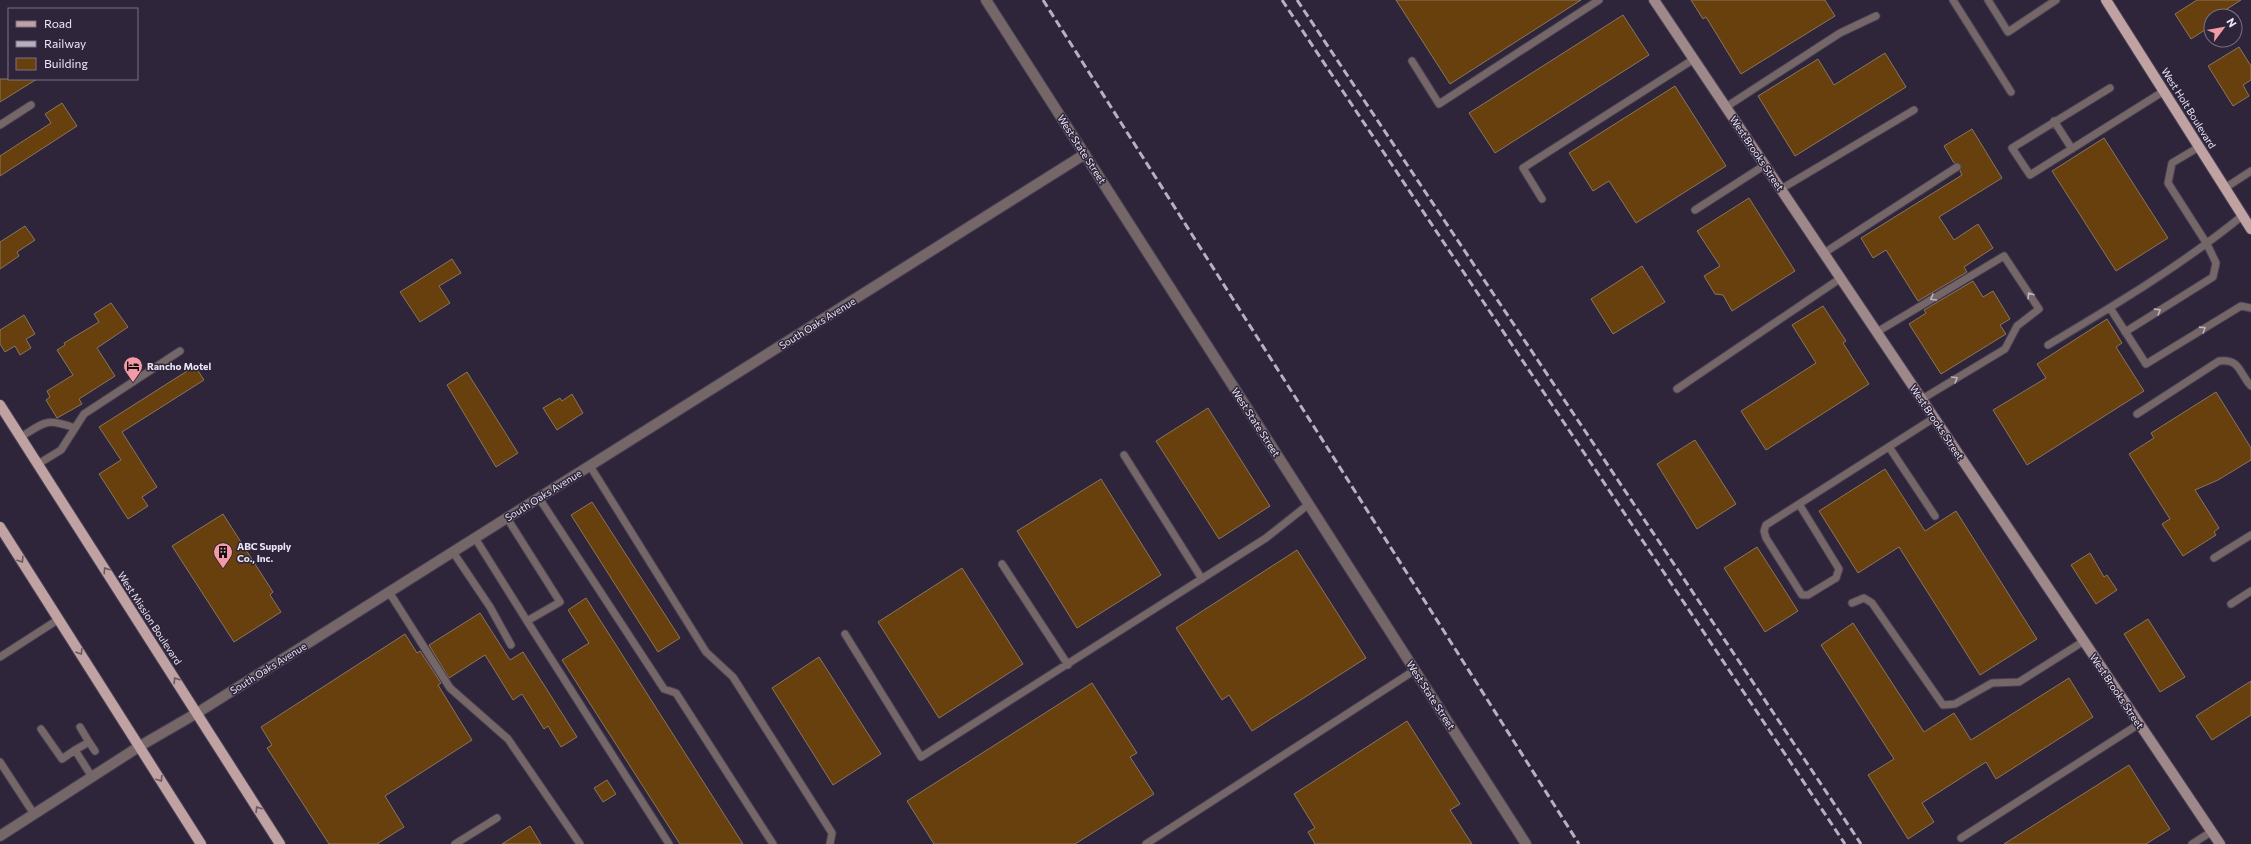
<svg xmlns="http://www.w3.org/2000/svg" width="2251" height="844" font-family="Commissioner,sans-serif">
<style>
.building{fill:#67400d;stroke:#8a755f}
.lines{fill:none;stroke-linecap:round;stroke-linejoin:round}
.lane-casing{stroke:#484055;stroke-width:9}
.street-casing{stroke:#484055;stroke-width:12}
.secondary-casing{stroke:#484055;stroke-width:12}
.primary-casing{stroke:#484055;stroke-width:12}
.lane{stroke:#756667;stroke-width:7}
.street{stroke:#756667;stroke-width:10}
.secondary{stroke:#9f8889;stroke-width:10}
.primary{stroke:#c0a2a3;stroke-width:10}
.rail{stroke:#b6b0c1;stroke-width:3;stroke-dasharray:8 4;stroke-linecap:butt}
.oneway{stroke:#bcb3bc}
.oneway2{stroke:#685765}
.labels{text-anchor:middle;stroke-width:3;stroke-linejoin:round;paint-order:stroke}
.street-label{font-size:10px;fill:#ebe6f5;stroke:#2e253b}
.poi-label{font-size:10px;font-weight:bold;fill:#ebe6f5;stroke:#2e253b;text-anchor:start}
</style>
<rect width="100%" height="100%" fill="#2e253b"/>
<path class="building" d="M1396,0h185l-131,84z
M1691,0h134l10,16 -94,58 -35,-57 -3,2z
M2197,0h44l-25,16h-5v10l-20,13 -16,-25z
M1623,15l26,40 -154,98 -26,-40z
M2239,47l12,19v14l-8,5 6,11 -16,10 -25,-40z
M1885,53l21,34 -111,69 -37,-60 60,-37 16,26z
M0,79h37l-37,23z
M1675,86l51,80 -90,57 -27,-42 -16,10 -24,-38z
M62,103l15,23 -77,50v-20l51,-33 -6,-9z
M1972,129l30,49 -63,39 15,23 24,-16 15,24 -29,19 3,5 -49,29 -32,-51 -13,8 -12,-20 101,-63 -2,-4 1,-6 -7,-2 -10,-17z
M2104,138l64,100 -52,33 -64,-100z
M1749,198l46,73 -63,40 -9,-16 -8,-1 -11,-18 16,-10 -23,-35z
M25,226l10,14 -18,12 2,4 -19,13v-27z
M452,259l9,14 -22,13 11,17 -30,19 -20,-30z
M1642,266l23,36 -52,32 -22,-35z
M1973,281l10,16 10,-6 17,28 -10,6 6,9 -65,40 -32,-50 17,-11 -2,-3z
M111,303l17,24 -31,21 18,28 -36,23 3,5 -25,14 -11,-18 4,-3 -3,-6 26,-16 -16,-25 8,-5 -1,-2 35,-21 -5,-8z
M1823,306l23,35 -3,2 26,41 -103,66 -25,-39 75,-48 -24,-38z
M24,315l11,19 -9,5 5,9 -11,7 -5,-9 -10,6 -5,-8v-14z
M2107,319l15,24 -6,4 28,44 -117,74 -34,-55 53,-32 -9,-14z
M195,366l9,14 -82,52 35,55 -15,10 6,9 -20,13 -29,-45 22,-14 -22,-33z
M467,372l51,81 -22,14 -49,-82z
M2216,392l35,56v12l-33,20 -23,10 24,38 -5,4 2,3 -33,21 -21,-32 8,-5 -41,-65 25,-16 -3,-5z
M572,394l11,19 -26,17 -14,-22 17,-10 2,3z
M1208,408l62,98 -51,33 -63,-98z
M1695,440l41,64 -39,25 -40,-65z
M1885,469l40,62 31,-20 81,128 -57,36 -81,-128 -41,26 -39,-62z
M1101,479l60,96 -84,53 -60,-97z
M592,502l88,136 -22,14 -87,-137z
M223,514l50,78 -3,3 11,17 -47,30 -62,-96z
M1757,547l41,64 -33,21 -41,-64z
M1297,550l69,108 -114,73 -23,-36 -7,5 -46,-72z
M2090,553l14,24 3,-2 10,15 -21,14 -25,-39z
M962,568l61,96 -84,54 -61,-96z
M586,598l157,246h-63l-118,-184 27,-17 -21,-33z
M480,613l30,47 13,-8 54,85 -16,10 -13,-21 -4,3 -22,-35 -9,6 -28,-45 -36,23 -20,-33z
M2148,619l37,58 -25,15 -36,-58z
M1853,623l71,109 30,-19 17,27 98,-62 24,39 -97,62 -10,-17 -64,41 12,19 -26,17 -40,-64 26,-16 -73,-114z
M405,634l12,19 3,-2 21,32 -3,2 34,55 -87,56 19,31 -27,17h-48l-62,-96 5,-3 -11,-18z
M819,657l62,97 -48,31 -61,-97z
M2251,681v34l-39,25 -16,-24z
M1092,683l45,70 -7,4 24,37 -79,50h-141l-27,-43z
M1407,721l53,83 -10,6 22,34h-157l-7,-12 7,-4 -21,-34z
M2129,765l41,64 -24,15h-142z
M607,780l9,14 -13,8 -9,-14z
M530,826l11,18h-39z"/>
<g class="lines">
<g class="lane-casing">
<path id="lane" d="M1953,0l58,92
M1988,0l20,32 48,-32
M1412,61l27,43 160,-104
M2110,88l-98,60 18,27 134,-84
M1726,107l114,-74 36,-17
M2054,121l18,28
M0,125l31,-20
M2225,188l26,-17
M1781,189l133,-79
M1542,199l-19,-31 171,-109
M1695,210l70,-45
M1824,253l133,-86
M2110,308l36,56 95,-58 10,2
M1877,332l127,-76 35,53 -22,17 -12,23 -83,50
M2125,332l88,-55 3,-14 -9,-19 -39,-61 4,-20 27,-16
M2048,345c67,-40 134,-80 194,-129
M1677,389l164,-111
M2137,414l82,-53c21,-3 20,12 32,25
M21,437c25,-16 25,-19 54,-9
M1889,447l46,69
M1124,455l78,124
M38,464l23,-14 23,-36 96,-63
M590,466l116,186 27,25 99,156 -2,11
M539,498l125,191 12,4 97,151
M1799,504l40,65 -3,9 -28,17h-6l-36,-57 -2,-7 2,-6 168,-107
M507,518l53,84 -33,19 142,223
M475,538l52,83
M453,552l37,55 21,38
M2214,558l37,-23
M1002,564l66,101
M389,592l61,96 58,51 72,105
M1852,603l12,-5 8,5 71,102 12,-1 37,-21 27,-1 65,-41
M2231,604l20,-13
M845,634l76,123 345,-219 43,-34
M0,657l59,-38
M41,729l21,30 13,-9 17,27
M89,742l6,9
M75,750l14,-8 -9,-15
M0,762l34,52
M1961,838l178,-114
M455,844l42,-26
M1146,844l269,-174
M2192,844l19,-12"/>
</g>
<g class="street-casing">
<path id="street" d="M986,0l540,844
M0,836l140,-90 57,-33 888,-559"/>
</g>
<g class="secondary-casing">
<path id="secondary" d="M1654,0l566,844"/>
</g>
<g class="primary-casing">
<path id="primary" d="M2106,0l145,229
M0,405l280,439
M0,527l201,317"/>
</g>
<use href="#lane" class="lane"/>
<use href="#street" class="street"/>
<use href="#secondary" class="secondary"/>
<use href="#primary" class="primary"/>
<path class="rail" d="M1043,0l536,844
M1282,0l563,844
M1297,0l564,844"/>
</g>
<defs><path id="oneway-chevron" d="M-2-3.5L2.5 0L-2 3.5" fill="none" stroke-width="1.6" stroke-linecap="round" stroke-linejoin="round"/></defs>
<g class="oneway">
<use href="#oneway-chevron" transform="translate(2030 295) rotate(-123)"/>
<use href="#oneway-chevron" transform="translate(1933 298) rotate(150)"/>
<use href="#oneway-chevron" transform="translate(2158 311) rotate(-32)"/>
<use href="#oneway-chevron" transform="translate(2203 329) rotate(-32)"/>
<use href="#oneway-chevron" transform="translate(1955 379) rotate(-31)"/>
</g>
<g class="oneway2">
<use href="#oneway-chevron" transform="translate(21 560) rotate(57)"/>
<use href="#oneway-chevron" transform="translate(106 570) rotate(-123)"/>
<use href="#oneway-chevron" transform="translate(80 652) rotate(58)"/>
<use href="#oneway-chevron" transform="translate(176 680) rotate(-123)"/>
<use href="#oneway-chevron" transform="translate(160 779) rotate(58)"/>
<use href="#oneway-chevron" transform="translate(258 809) rotate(-122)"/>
</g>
<defs>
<g id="hotel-pin" transform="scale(1)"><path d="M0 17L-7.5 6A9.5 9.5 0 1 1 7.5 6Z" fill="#f49aa6" stroke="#2e253b"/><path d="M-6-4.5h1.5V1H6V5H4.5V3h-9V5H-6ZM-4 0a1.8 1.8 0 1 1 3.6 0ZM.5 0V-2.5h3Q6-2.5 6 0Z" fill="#111"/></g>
<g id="building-pin" transform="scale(1)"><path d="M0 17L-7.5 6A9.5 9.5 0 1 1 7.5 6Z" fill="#f49aa6" stroke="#2e253b"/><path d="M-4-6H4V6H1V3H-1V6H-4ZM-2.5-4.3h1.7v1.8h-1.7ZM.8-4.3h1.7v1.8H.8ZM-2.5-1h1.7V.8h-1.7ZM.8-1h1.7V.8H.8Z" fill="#111"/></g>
</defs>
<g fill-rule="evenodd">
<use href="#hotel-pin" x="133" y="366"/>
<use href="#building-pin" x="223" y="552"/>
</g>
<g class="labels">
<g class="street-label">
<text transform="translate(2189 108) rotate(58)" y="4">West Holt Boulevard</text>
<text transform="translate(1082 149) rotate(57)" y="4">West State Street</text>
<text transform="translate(1757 153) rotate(56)" y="4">West Brooks Street</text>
<text transform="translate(817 323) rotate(-32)" y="4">South Oaks Avenue</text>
<text transform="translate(1256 422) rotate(57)" y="4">West State Street</text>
<text transform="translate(1937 422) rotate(56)" y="4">West Brooks Street</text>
<text transform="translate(543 495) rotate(-32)" y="4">South Oaks Avenue</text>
<text transform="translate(150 618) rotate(57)" y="4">West Mission Boulevard</text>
<text transform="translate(268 668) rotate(-32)" y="4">South Oaks Avenue</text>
<text transform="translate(2117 691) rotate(56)" y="4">West Brooks Street</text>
<text transform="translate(1431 695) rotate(57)" y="4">West State Street</text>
</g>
<g class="poi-label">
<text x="147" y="370">Rancho Motel</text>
<text x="237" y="550">ABC Supply<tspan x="237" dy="12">Co., Inc.</tspan></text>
</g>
</g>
<rect x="8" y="8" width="130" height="72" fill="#2e253b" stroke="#7a7285"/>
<rect x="16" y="21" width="20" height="6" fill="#c0a2a3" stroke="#7a7285"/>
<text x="44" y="28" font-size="12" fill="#ebe6f5">Road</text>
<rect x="16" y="41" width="20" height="6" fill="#b6b0c1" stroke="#7a7285"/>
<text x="44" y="48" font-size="12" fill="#ebe6f5">Railway</text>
<rect x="16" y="58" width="20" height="12" fill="#67400d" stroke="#7a7285"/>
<text x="44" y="68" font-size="12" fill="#ebe6f5">Building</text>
<g transform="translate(2223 28) rotate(58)"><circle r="19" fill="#2e253b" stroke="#7a7285"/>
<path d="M0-3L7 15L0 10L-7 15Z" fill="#f49aa6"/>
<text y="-6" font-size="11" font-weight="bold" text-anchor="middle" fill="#ebe6f5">N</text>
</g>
</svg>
